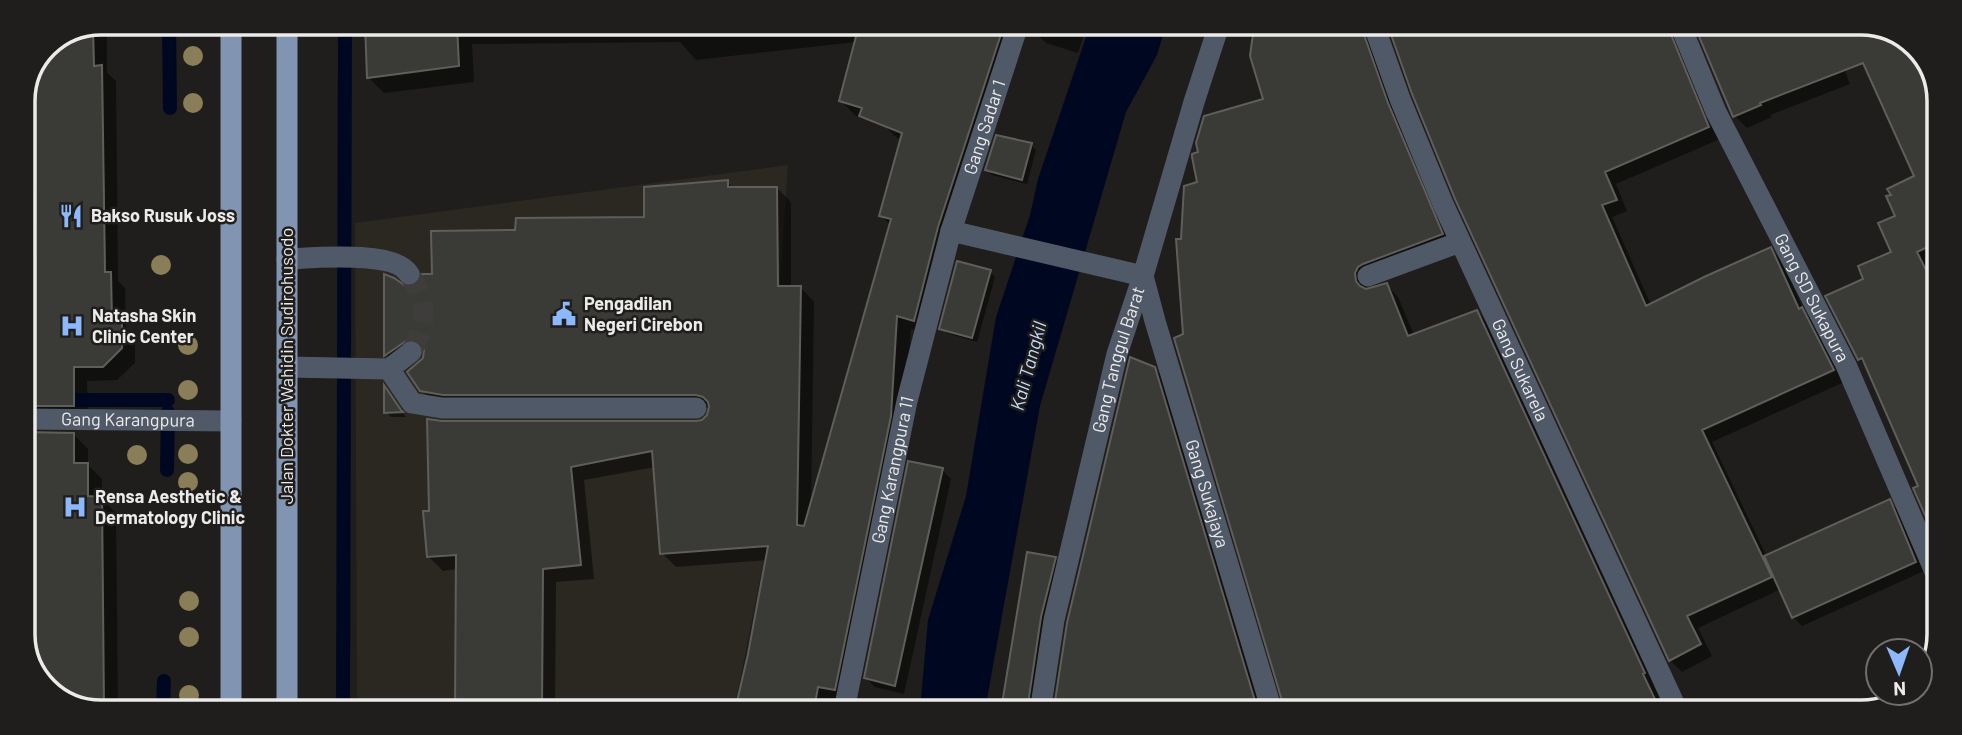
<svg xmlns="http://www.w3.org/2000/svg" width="1962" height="735" font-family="Barlow,sans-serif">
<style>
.built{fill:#2a2820}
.water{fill:#000821}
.shadow{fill:#0007}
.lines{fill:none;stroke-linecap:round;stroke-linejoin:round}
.stream{stroke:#000821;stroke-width:14}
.building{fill:#3a3a37;stroke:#5f5e5b;stroke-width:2}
.minor-tunnel{stroke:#3e3d3b;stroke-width:21;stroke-dasharray:21 10;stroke-linecap:butt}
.minor{stroke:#505967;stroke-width:21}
.major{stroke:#8194b2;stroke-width:21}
.tree{fill:#897e58}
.labels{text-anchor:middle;stroke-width:5;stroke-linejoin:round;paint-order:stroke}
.street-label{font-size:18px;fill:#ecebea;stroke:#1f1e1c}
.poi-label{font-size:18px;font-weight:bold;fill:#ecebea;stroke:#1f1e1c;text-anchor:start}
.water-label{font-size:19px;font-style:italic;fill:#c6dcfe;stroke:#1f1e1c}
.rim{fill:none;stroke:#ecebea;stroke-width:3.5}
</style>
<rect width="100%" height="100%" fill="#1f1e1c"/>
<path class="built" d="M788,165l-8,119 1,115 -14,146 -33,165 -377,-1 -2,-486z"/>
<path class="water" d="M1090,25h76l-9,30 -31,57 -86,294 -55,304h-65l8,-90 38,-124 30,-179 34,-102 8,-36z"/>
<path class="shadow" d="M102,23h5v50l9,8 2,200 7,7 1,41 9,9v25l-18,17 -30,1 1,39 -62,6 -2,8h49l15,15v16l14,14v20l14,14 2,195h-42l-37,-26 -16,-43v-542l23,-51z
M400,23l493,2 1,61 21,-61h172l-9,28 -32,-10 -14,-14v-3l-9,3 -95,305 -17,-5 -7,102 -56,272 -16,-3 -2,10 -151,-1v-5h59l29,-144 -91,7 -14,-14 -7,-86 -71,13 10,99 -38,3 -1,127h-98v-140l-14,2 -14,-14 2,-44 11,-90 261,-2 6,-5 2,-8h-253l-22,-4 -15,-14 4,-39 -26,17 -13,-13 -1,-78 21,12 7,-1 104,-56 129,-13 81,-37 8,7 42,-1 14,14v86h10l13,14 -3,203 80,-279 -10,-11 21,-75 -6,-3 -13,-13 -26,-7 -16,-16 15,-59 -160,18 -16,-18 -208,2 2,38 -90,11 -16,-16z
M1245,26h135l73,220 -87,40 1,5 20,-6 11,12 16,38 63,-23 12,12 167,361 -2,1 12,26 -380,-1 -101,-375 -3,-95 17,-58 66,-83 -12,-55z
M1390,26l297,1 33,112 -104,45 11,27 -15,6 39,88 119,-56 12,12 24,54 7,6 31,61 -132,60 55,115 122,-56 9,9 26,61 -122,55 -9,-9 -12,-28 -83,39 14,28 -30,16 -12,-12 -256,-566z
M1697,27h131l22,57 -80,31 2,2 -25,11 -12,-12z
M1896,34l27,20 16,42 -1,165 -10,5 10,18 -2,252 -16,-49 -53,-120 -8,-8 6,-79 28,-28 5,-35 -5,-21 23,-19 -57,-127z
M1031,145l5,5 -9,34 -35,-9 -5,-5z
M990,272l5,5 -18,65 -30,-9 -6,-5z
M1154,368l12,12 99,331 -214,-1 2,-1z
M389,393l17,24h-15l-5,-5z
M942,470l9,9 -47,215 -29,-7 -9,-9z
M1055,558l11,12 -14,60 -12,80h-37l10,-52z"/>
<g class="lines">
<path class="stream" d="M169,23l1,85
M55,400h113
M167,470l1,-58
M163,708l1,-27
M343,709l2,-686"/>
</g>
<path class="building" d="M365,23l92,1 2,42 -92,12z
M859,25h145l-66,202 -24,94 -17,-5 -6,100 -56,274 -17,-3 -4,23h-79l13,-56 20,-108 -108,8 -8,-103 -81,16 10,98 -38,4 -1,140h-87l1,-154 -29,2 -4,-46h6l-2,-92 15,2h254l6,-1 5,-5 2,-8 -1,-5 -5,-5 -7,-2h-253l-23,-4 -13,-19 16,-14 1,-8 -3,-7 -6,-3 -6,-1 -25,17v-82l10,4 13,9h5l6,-4 4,-9h10l-1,-43 84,-1 1,-12 128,-1v-30l84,-7v7h49l1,99h23l-4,239 7,1 87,-307 -12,-3 23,-83 -43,-17 3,-8 -23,-7z
M93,26l1,40 8,-1 3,207h6l1,50h10v26l-19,19h-29v39h-51v-309l23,-51z
M1254,26h107l27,77 55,131 -80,30 -5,3 -3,6 1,8 4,5 6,3 21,-6 21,53 69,-26 168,363 -2,1 18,38 -376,-1 -111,-373 9,-4 -7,-95h5l3,-53 13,-4 -5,-25v-3l6,-2 -2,-9 8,-27 59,-17 -13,-43z
M1388,26l280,1 41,100 -104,45 12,28 -15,5 44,101 58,-29 67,-30 28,62 3,-2 32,63 -132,60 70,147 -85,39 14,28 -32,17 -214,-462 -43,-105z
M1695,27h191l37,27 16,42 -1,146 -21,10 21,42 -2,246 -23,-52 5,-2 -56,-128 -4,2 -33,-64 38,-17 -5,-13 33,-14 -13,-29 17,-7 -9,-20 5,-1 -4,-6 27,-13 -51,-113 -103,40 1,2 -28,12z
M996,135l36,8 -10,37 -37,-10z
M957,261l34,9 -19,68 -33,-9z
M1130,357l25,10 103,344 -210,-1 5,-3 2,-6 12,-78z
M384,385l17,25 2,2 -19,1z
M23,432l51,1v30h14v33l14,1 2,211h-28l-37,-26 -16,-43z
M908,461l35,7 -48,218 -31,-8z
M1890,499l26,63 -124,56 -28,-62z
M1027,552l29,5 -15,60 -12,80 1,7 6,6h-35z"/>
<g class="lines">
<path class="minor-tunnel" d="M409,274c19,27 19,50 2,78"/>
<g class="minor">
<path id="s1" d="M1374,26l26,73 43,105 235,508"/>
<path id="s2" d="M1681,27l35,85 130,253 90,209"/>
<path id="s3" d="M951,231l192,45 12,45 117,390"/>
<path d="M287,259c26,-1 108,-9 122,15"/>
<path d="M1368,276l92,-34"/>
<path d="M287,367l102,2 22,-17"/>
<path d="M389,369l23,34 30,5h254"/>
<path id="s4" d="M23,419l208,2"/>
<path id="s5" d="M1042,699l12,-79 63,-266 26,-78 51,-174 25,-77"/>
<path id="s6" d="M844,710l63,-309 44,-170 67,-206"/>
</g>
<path class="major" d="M231,23v685
M287,23v685"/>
</g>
<g class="tree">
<circle cx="193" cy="56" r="10"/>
<circle cx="193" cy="103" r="10"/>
<circle cx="161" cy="265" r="10"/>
<circle cx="188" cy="345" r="10"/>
<circle cx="188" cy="390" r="10"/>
<circle cx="188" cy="454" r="10"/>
<circle cx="137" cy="455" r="10"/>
<circle cx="188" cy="482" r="10"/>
<circle cx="189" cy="601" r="10"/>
<circle cx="189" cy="637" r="10"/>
<circle cx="189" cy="695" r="10"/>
</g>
<defs>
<g id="restaurant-bare" transform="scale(1.89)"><path d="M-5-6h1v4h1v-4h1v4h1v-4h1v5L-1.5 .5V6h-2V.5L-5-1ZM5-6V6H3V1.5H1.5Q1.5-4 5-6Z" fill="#8db9fc" stroke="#1f1e1c" stroke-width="2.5" paint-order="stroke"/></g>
<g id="civic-bare" transform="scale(1.89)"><path d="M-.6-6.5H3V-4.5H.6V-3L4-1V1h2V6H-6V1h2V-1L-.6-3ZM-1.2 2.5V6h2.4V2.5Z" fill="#8db9fc" stroke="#1f1e1c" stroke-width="2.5" paint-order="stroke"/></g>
<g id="hospital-bare" transform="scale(1.89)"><path d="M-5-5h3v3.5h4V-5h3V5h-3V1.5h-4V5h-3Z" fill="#8db9fc" stroke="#1f1e1c" stroke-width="2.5" paint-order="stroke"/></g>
</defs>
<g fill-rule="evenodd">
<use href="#restaurant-bare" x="71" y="216"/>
<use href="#civic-bare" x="564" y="314"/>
<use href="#hospital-bare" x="72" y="326"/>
<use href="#hospital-bare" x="75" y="507"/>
</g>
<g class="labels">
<g class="street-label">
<text dy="6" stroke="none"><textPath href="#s6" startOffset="600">Gang Sadar 1</textPath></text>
<text dy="6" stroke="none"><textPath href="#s2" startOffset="301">Gang SD Sukapura</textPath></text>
<text dy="6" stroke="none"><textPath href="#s5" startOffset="348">Gang Tanggul Barat</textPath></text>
<text transform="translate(287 366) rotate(-90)" y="6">Jalan Dokter Wahidin Sudirohusodo</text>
<text dy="6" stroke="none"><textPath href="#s1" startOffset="374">Gang Sukarela</textPath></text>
<text dy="6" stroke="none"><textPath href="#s4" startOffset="105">Gang Karangpura</textPath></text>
<text dy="6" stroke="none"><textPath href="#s6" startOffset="245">Gang Karangpura 11</textPath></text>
<text dy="6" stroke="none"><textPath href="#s3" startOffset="424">Gang Sukajaya</textPath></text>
</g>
<g class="poi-label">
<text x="91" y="222">Bakso Rusuk Joss</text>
<text x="584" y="310">Pengadilan<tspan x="584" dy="21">Negeri Cirebon</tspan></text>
<text x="92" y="322">Natasha Skin<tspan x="92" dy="21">Clinic Center</tspan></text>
<text x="95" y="503">Rensa Aesthetic &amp;<tspan x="95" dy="21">Dermatology Clinic</tspan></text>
</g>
<g class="water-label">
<text transform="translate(1028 366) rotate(-75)" y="7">Kali Tangkil</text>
</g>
</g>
<path d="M0 0H1962V735H0ZM101 35H1861A66 66 0 0 1 1927 101V634A66 66 0 0 1 1861 700H101A66 66 0 0 1 35 634V101A66 66 0 0 1 101 35Z" fill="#1f1e1c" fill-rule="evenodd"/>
<path class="rim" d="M101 35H1861A66 66 0 0 1 1927 101V634A66 66 0 0 1 1861 700H101A66 66 0 0 1 35 634V101A66 66 0 0 1 101 35Z"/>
<g transform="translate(1899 672) rotate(178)"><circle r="33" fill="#1f1e1c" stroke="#71706e" stroke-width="2"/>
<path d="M0-5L12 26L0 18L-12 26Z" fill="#8db9fc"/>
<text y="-10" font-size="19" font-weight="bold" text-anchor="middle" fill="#ecebea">N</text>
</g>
</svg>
